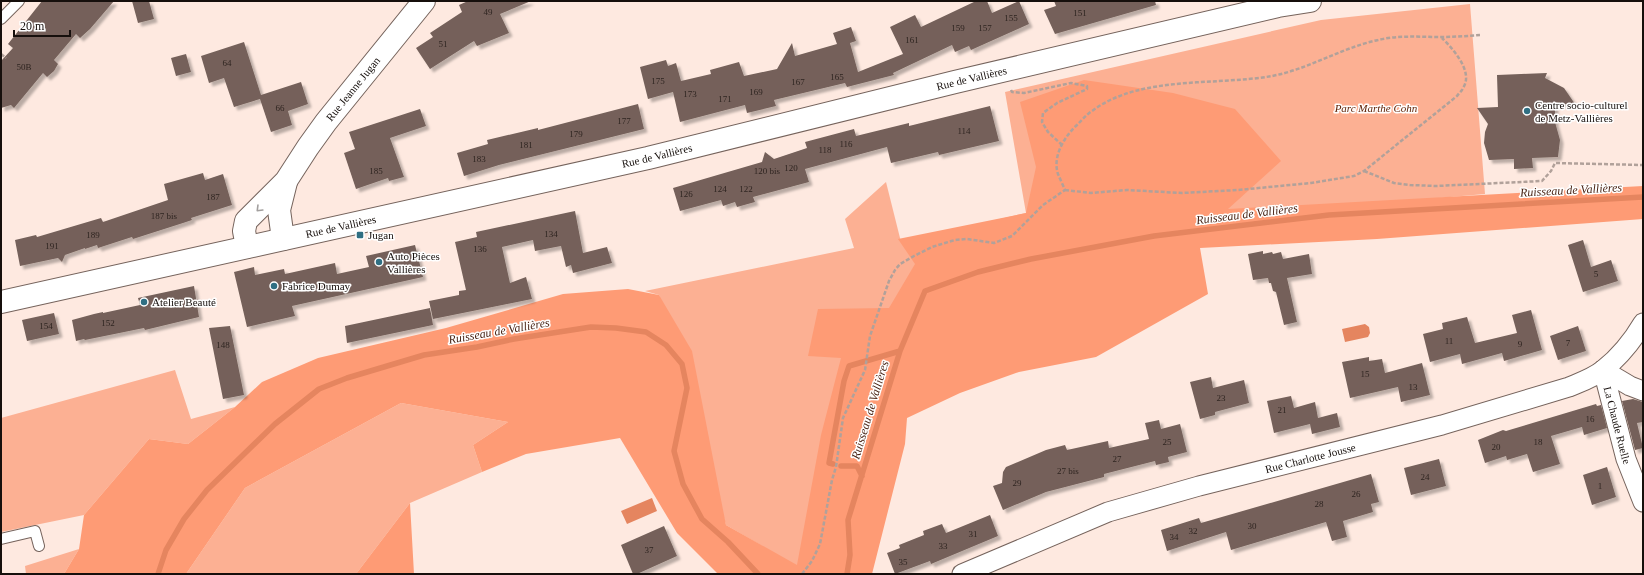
<svg xmlns="http://www.w3.org/2000/svg" width="1644" height="575" font-family="Georgia,serif">
<style>
.green{fill:#fcb093}
.forest{fill:#fe9b75}
.water{fill:#e5855f}
.lines{fill:none;stroke-linecap:round;stroke-linejoin:round}
.stream{stroke:#e5855f;stroke-width:5.5}
.building{fill:#74615a;filter:url(#shadow)}
.lane-casing{stroke:#75635c;stroke-width:12}
.street-casing{stroke:#75635c;stroke-width:21}
.secondary-casing{stroke:#75635c;stroke-width:24}
.path{stroke:#b1a19a;stroke-width:2.5;stroke-dasharray:4 2;stroke-linecap:butt}
.lane{stroke:#fff;stroke-width:10}
.street{stroke:#fff;stroke-width:19}
.secondary{stroke:#fff;stroke-width:22}
.oneway{stroke:#a29f9e}
.poi-dot{fill:#2f6f83;stroke:#fff;stroke-width:1.5}
.labels{text-anchor:middle;stroke-width:3;stroke-linejoin:round;paint-order:stroke}
.number-label{font-size:9px;fill:#2e2420}
.street-label{font-size:11px;fill:#160f0c;stroke:#fff}
.poi-label{font-size:11px;fill:#160f0c;stroke:#fff;text-anchor:start}
.park-label{font-size:11px;font-style:italic;fill:#5f2206;stroke:#fff}
.water-label{font-size:12px;font-style:italic;fill:#441e0f;stroke:#fff}
</style>
<defs>
<filter id="shadow"><feDropShadow dx="3.5" dy="3.5" stdDeviation="1" flood-color="#0004"/></filter>
</defs>
<rect width="100%" height="100%" fill="#fee9e0"/>
<path class="green" d="M1470,4l15,190 -372,32 -144,58 -129,273 -74,17 3,-24 -43,-25 -67,-230 -14,-4 209,-43 -9,-29 41,-37 15,60 125,-29 -21,-121 316,-72z
M175,370l16,49 44,-12 -47,37 -39,-5 -65,76 -83,17v-114z
M401,403l107,19 -35,23 9,27 -72,31 -54,71h-170l59,-86z
M79,549l-15,25h-38l-1,-8z"/>
<path class="forest" d="M1084,80l89,13 62,16 46,52 -53,48 415,-23v33l-266,20 -177,9 8,46 -112,63 -77,15 -59,21 -53,25 -2,26 -33,130h-154l-41,-41 -57,-95 -94,16 -44,18 -9,-27 35,-23 -107,-19 -156,85 -59,86h-122l15,-25 5,-34 65,-76 39,5 47,-37 27,-25 56,-24 128,-30 117,-34 65,-5 31,6 33,56 34,174 71,40 24,-130 20,-77 -33,-2 10,-47 71,-1 26,-44 -17,-25 128,-26 10,-46 -16,-65z
M410,503l4,71h-58z"/>
<path class="water" d="M1365,324l4,3 1,6 -2,4 -23,5 -3,-13z
M652,498l5,13 -30,13 -6,-13z"/>
<g class="lines">
<path class="stream" d="M833,464l-4,-1 15,-82 5,-15 51,-15
M841,466h16l5,10
M158,574l8,-24 18,-31 23,-29 68,-66 44,-35 28,-11 77,-23 53,-8 37,-8 77,-12 25,1 30,4 20,13 16,19 5,24 -13,63 9,33 19,35 26,23 30,32
M847,574l3,-19 -2,-35 52,-169 25,-60 53,-19 53,-13 123,-23 175,-21 314,-18"/>
</g>
<path class="building" d="M42,1h72l-24,28 -10,9 -4,-4 -22,26 4,4 -4,7 -7,6 -4,-4 -29,35 -3,-3 -10,3v-47l12,-13 -5,-4z
M132,1h17l5,18 -16,4z
M468,1h63l-31,13 9,19 -32,13 -3,-5 -44,28 -14,-21 17,-11 -3,-4 32,-21 -3,-7z
M976,1h11l5,12 27,-12 10,23 -58,26 -2,-4 -14,6 -3,-7 -59,28 1,2 -47,12 -2,-4 -71,17 2,6 -29,7 -2,-8 -65,17 -7,-30 -25,7 -8,-32 26,-7 2,6 8,-3 5,18 30,-7 -1,-4 29,-8 5,14 33,-7 15,-26 3,13 42,-12 -4,-11 18,-6 5,14 -6,2 8,29 45,-18 -13,-27 25,-12 6,12z
M1054,1h101l1,4 -101,29 -11,-24 12,-4z
M244,42l17,53 40,-13 7,22 -20,7 4,14 -21,7 -11,-33 -26,8 -10,-29 -15,5 -8,-27z
M186,54l5,18 -15,4 -5,-18z
M1547,73l-2,5 19,10 11,16h-20v18l5,18 -2,17 -26,1 1,10 -19,1v-10l-25,1 -5,-17 1,-11 3,-8 -11,-16 21,-1 -1,-32z
M638,104l6,25 -145,36 -35,11 -7,-23 31,-9 -1,-4 51,-12v2z
M990,106l9,35 -60,14 -1,-3 -47,11 -4,-16 -82,22 4,13 -56,15 2,5 -18,5 -2,-5 -12,4 -2,-6 -41,11 -7,-23 89,-26 3,-10 9,7 33,-11 -2,-6 49,-13 2,7 53,-13v3z
M420,109l6,17 -36,12 14,39 -15,4 -1,-3 -32,11 -12,-36 11,-4 -6,-17z
M203,173l2,7 18,-6 9,31 -41,13 1,2 -9,3 -50,16 -1,-2 -34,11 -1,-3 -12,4v-1l-20,7 -3,7 -4,-4 -38,8 -5,-26 21,-5 1,2 64,-19 2,4 65,-22 -4,-16z
M575,211l8,42 24,-6 5,16 -39,10 -2,-8 -5,2 -5,-21 -26,5 -2,-11 -31,7 8,36 16,-6 6,22 -99,20 -4,-18 30,-6v-4l7,-1 -11,-48 22,-5 -1,-5z
M1583,240l8,27 20,-7 7,21 -35,11 -15,-47z
M415,245l8,32 -131,29 3,10 -48,11 -13,-55 20,-5 1,8 29,-6 1,5 50,-11 2,11 32,-7 -3,-11z
M1263,251v3l9,-2 1,2 8,-2 2,7 26,-5 3,20 -25,4 10,44 -13,3 -8,-33 -3,-1 -2,-8h-2l-1,-5 -15,2 -5,-26z
M194,286l5,31 -54,13 -1,-2 -59,12 -1,-1 -8,2 -4,-21 22,-6 9,-2v1l37,-8 -2,-7z
M430,308l3,17 -86,18 -2,-17z
M1531,310l11,40 -38,11 -2,-8 -40,11 -2,-10 -30,8 -7,-28 20,-5 -1,-6 25,-6 8,26 42,-10 -5,-18z
M54,313l5,21 -32,7 -5,-21z
M230,326l14,69 -21,4 -14,-71z
M1578,326l8,25 -28,9 -8,-24z
M1369,357v4l13,-2 3,14 37,-10 8,32 -29,7 -3,-15 -48,11 -8,-36z
M1211,377l2,11 31,-8 5,23 -34,9v3l-15,4 -10,-37z
M1291,396l3,12 21,-6 3,16 19,-5 3,14 -28,7 -2,-10 -36,9 -7,-32z
M1633,399l10,3v20l-6,1 6,25 -8,2 -13,-49z
M1596,404l1,2 4,-1 6,23 -23,7 -2,-8 -31,9 9,28 -27,8 -6,-18 -20,6 -1,-4 -21,7 -7,-23 25,-10 3,1z
M1159,420l2,9 19,-5 7,28 -19,5 1,5 -13,3 -1,-4 -51,13v3l-58,15 -43,18 -10,-24 9,-3 1,-11 3,-5 40,-17 19,-5 2,5 41,-9 1,7 40,-9 -4,-16z
M1439,459l7,27 -35,9 -7,-27z
M1607,467l9,30 -24,8 -9,-30z
M1371,474l8,28 -8,2 2,8 -30,9 4,16 -15,4 -6,-19 -95,28 -5,-18 -59,19 -6,-21 38,-12 2,5z
M990,515l8,21 -67,28 -1,-3 -35,13 -8,-21 13,-5 -1,-3 25,-10 -1,-4 19,-7 4,9z
M664,526l13,30 -40,18h-4l-12,-29z"/>
<g class="lines">
<g class="lane-casing">
<path id="lane" d="M1,19l18,-18
M1,539l34,-8 4,15"/>
</g>
<g class="street-casing">
<g id="street">
<path id="s1" d="M1603,370l23,89 17,43"/>
<path d="M1603,370l27,16 13,5"/>
<path id="s2" d="M962,574l146,-62 91,-26 243,-61 127,-38c12,-5 24,-9 34,-17 15,-12 30,-30 40,-47"/>
</g>
</g>
<g class="secondary-casing">
<g id="secondary">
<path d="M283,239l-4,-29 7,-28"/>
<path id="s3" d="M247,247l-3,-16 2,-10 40,-40 22,-34 18,-25 98,-121"/>
<path id="s4" d="M1,302l647,-144 307,-76 323,-76 32,-5"/>
</g>
</g>
<path class="path" d="M1,54l5,4
M1011,90l1,2 12,1 47,-10 16,3v3l-30,14 -14,10 -1,9 6,10 13,12
M1364,171l30,12 16,2 26,1 106,-5 9,-10 4,-8 88,2
M1065,190l26,3 36,-3 55,3 56,-3 73,-7 43,-7 10,-5 93,-75c2,-3 5,-5 6,-8 11,-16 -10,-39 -21,-50
M802,574l10,-13 8,-17 12,-64 4,-13 7,-49 22,-48 5,-34 19,-55 6,-11 5,-6 14,-8 18,-9 23,-7 12,-1 27,4 18,-7 31,-31 22,-15c-2,-5 -5,-11 -7,-16 -6,-18 7,-38 19,-49 5,-5 9,-10 15,-14 48,-36 123,-25 180,-35 37,-7 69,-28 106,-36 20,-5 42,-3 63,-3 13,0 26,-1 39,-2"/>
<use href="#lane" class="lane"/>
<use href="#street" class="street"/>
<use href="#secondary" class="secondary"/>
</g>
<defs><path id="oneway-chevron" d="M-2-3.5L2.5 0L-2 3.5" fill="none" stroke-width="1.6" stroke-linecap="round" stroke-linejoin="round"/></defs>
<use class="oneway" href="#oneway-chevron" transform="translate(259 209) rotate(135)"/>
<g class="poi-dot">
<circle cx="1527" cy="111" r="4"/>
<rect x="356" y="231" width="8" height="8" rx="2"/>
<circle cx="379" cy="262" r="4"/>
<circle cx="274" cy="286" r="4"/>
<circle cx="144" cy="302" r="4"/>
</g>
<g class="labels">
<g class="number-label">
<text x="488" y="15">49</text>
<text x="1080" y="16">151</text>
<text x="1011" y="21">155</text>
<text x="958" y="31">159</text>
<text x="985" y="31">157</text>
<text x="912" y="43">161</text>
<text x="443" y="47">51</text>
<text x="227" y="66">64</text>
<text x="24" y="70">50B</text>
<text x="837" y="80">165</text>
<text x="658" y="84">175</text>
<text x="798" y="85">167</text>
<text x="756" y="95">169</text>
<text x="690" y="97">173</text>
<text x="725" y="102">171</text>
<text x="280" y="111">66</text>
<text x="624" y="124">177</text>
<text x="964" y="134">114</text>
<text x="576" y="137">179</text>
<text x="846" y="147">116</text>
<text x="526" y="148">181</text>
<text x="825" y="153">118</text>
<text x="479" y="162">183</text>
<text x="791" y="171">120</text>
<text x="376" y="174">185</text>
<text x="767" y="174">120 bis</text>
<text x="720" y="192">124</text>
<text x="746" y="192">122</text>
<text x="686" y="197">126</text>
<text x="213" y="200">187</text>
<text x="164" y="219">187 bis</text>
<text x="551" y="237">134</text>
<text x="93" y="238">189</text>
<text x="52" y="249">191</text>
<text x="480" y="252">136</text>
<text x="1596" y="277">5</text>
<text x="108" y="326">152</text>
<text x="46" y="329">154</text>
<text x="1449" y="344">11</text>
<text x="1568" y="346">7</text>
<text x="1520" y="347">9</text>
<text x="223" y="348">148</text>
<text x="1365" y="377">15</text>
<text x="1413" y="390">13</text>
<text x="1221" y="401">23</text>
<text x="1282" y="413">21</text>
<text x="1590" y="422">16</text>
<text x="1167" y="445">25</text>
<text x="1538" y="445">18</text>
<text x="1496" y="450">20</text>
<text x="1117" y="462">27</text>
<text x="1068" y="474">27 bis</text>
<text x="1425" y="480">24</text>
<text x="1017" y="486">29</text>
<text x="1600" y="489">1</text>
<text x="1356" y="497">26</text>
<text x="1319" y="507">28</text>
<text x="1252" y="529">30</text>
<text x="1193" y="534">32</text>
<text x="973" y="537">31</text>
<text x="1174" y="540">34</text>
<text x="943" y="549">33</text>
<text x="649" y="553">37</text>
<text x="903" y="565">35</text>
</g>
<g class="street-label">
<text dy="4" stroke="none"><textPath href="#s4" startOffset="996">Rue de Vallières</textPath></text>
<text dy="4" stroke="none"><textPath href="#s3" startOffset="197">Rue Jeanne Jugan</textPath></text>
<text dy="4" stroke="none"><textPath href="#s4" startOffset="672">Rue de Vallières</textPath></text>
<text dy="4" stroke="none"><textPath href="#s4" startOffset="348">Rue de Vallières</textPath></text>
<text dy="4" stroke="none"><textPath href="#s1" startOffset="57">La Chaude Ruelle</textPath></text>
<text dy="4" stroke="none"><textPath href="#s2" startOffset="368">Rue Charlotte Jousse</textPath></text>
</g>
<g class="poi-label">
<text x="1535" y="109">Centre socio-culturel<tspan x="1535" dy="13">de Metz-Vallières</tspan></text>
<text x="368" y="239">Jugan</text>
<text x="387" y="260">Auto Pièces<tspan x="387" dy="13">Vallières</tspan></text>
<text x="282" y="290">Fabrice Dumay</text>
<text x="152" y="306">Atelier Beauté</text>
</g>
<g class="park-label">
<text x="1376" y="112">Parc Marthe Cohn</text>
</g>
<g class="water-label">
<text transform="translate(1571 190) rotate(-3)" y="4">Ruisseau de Vallières</text>
<text transform="translate(1247 214) rotate(-7)" y="4">Ruisseau de Vallières</text>
<text transform="translate(499 331) rotate(-10)" y="4">Ruisseau de Vallières</text>
<text transform="translate(870 410) rotate(-73)" y="4">Ruisseau de Vallières</text>
</g>
</g>
<rect width="1644" height="575" fill="none" stroke="#160f0c" stroke-width="4"/>
<path d="M14 30v6h56v-6" fill="none" stroke="#160f0c" stroke-width="2"/>
<text x="20" y="30" font-size="12" fill="#160f0c" stroke="#ffffff" stroke-width="3" paint-order="stroke">20 m</text>
</svg>
